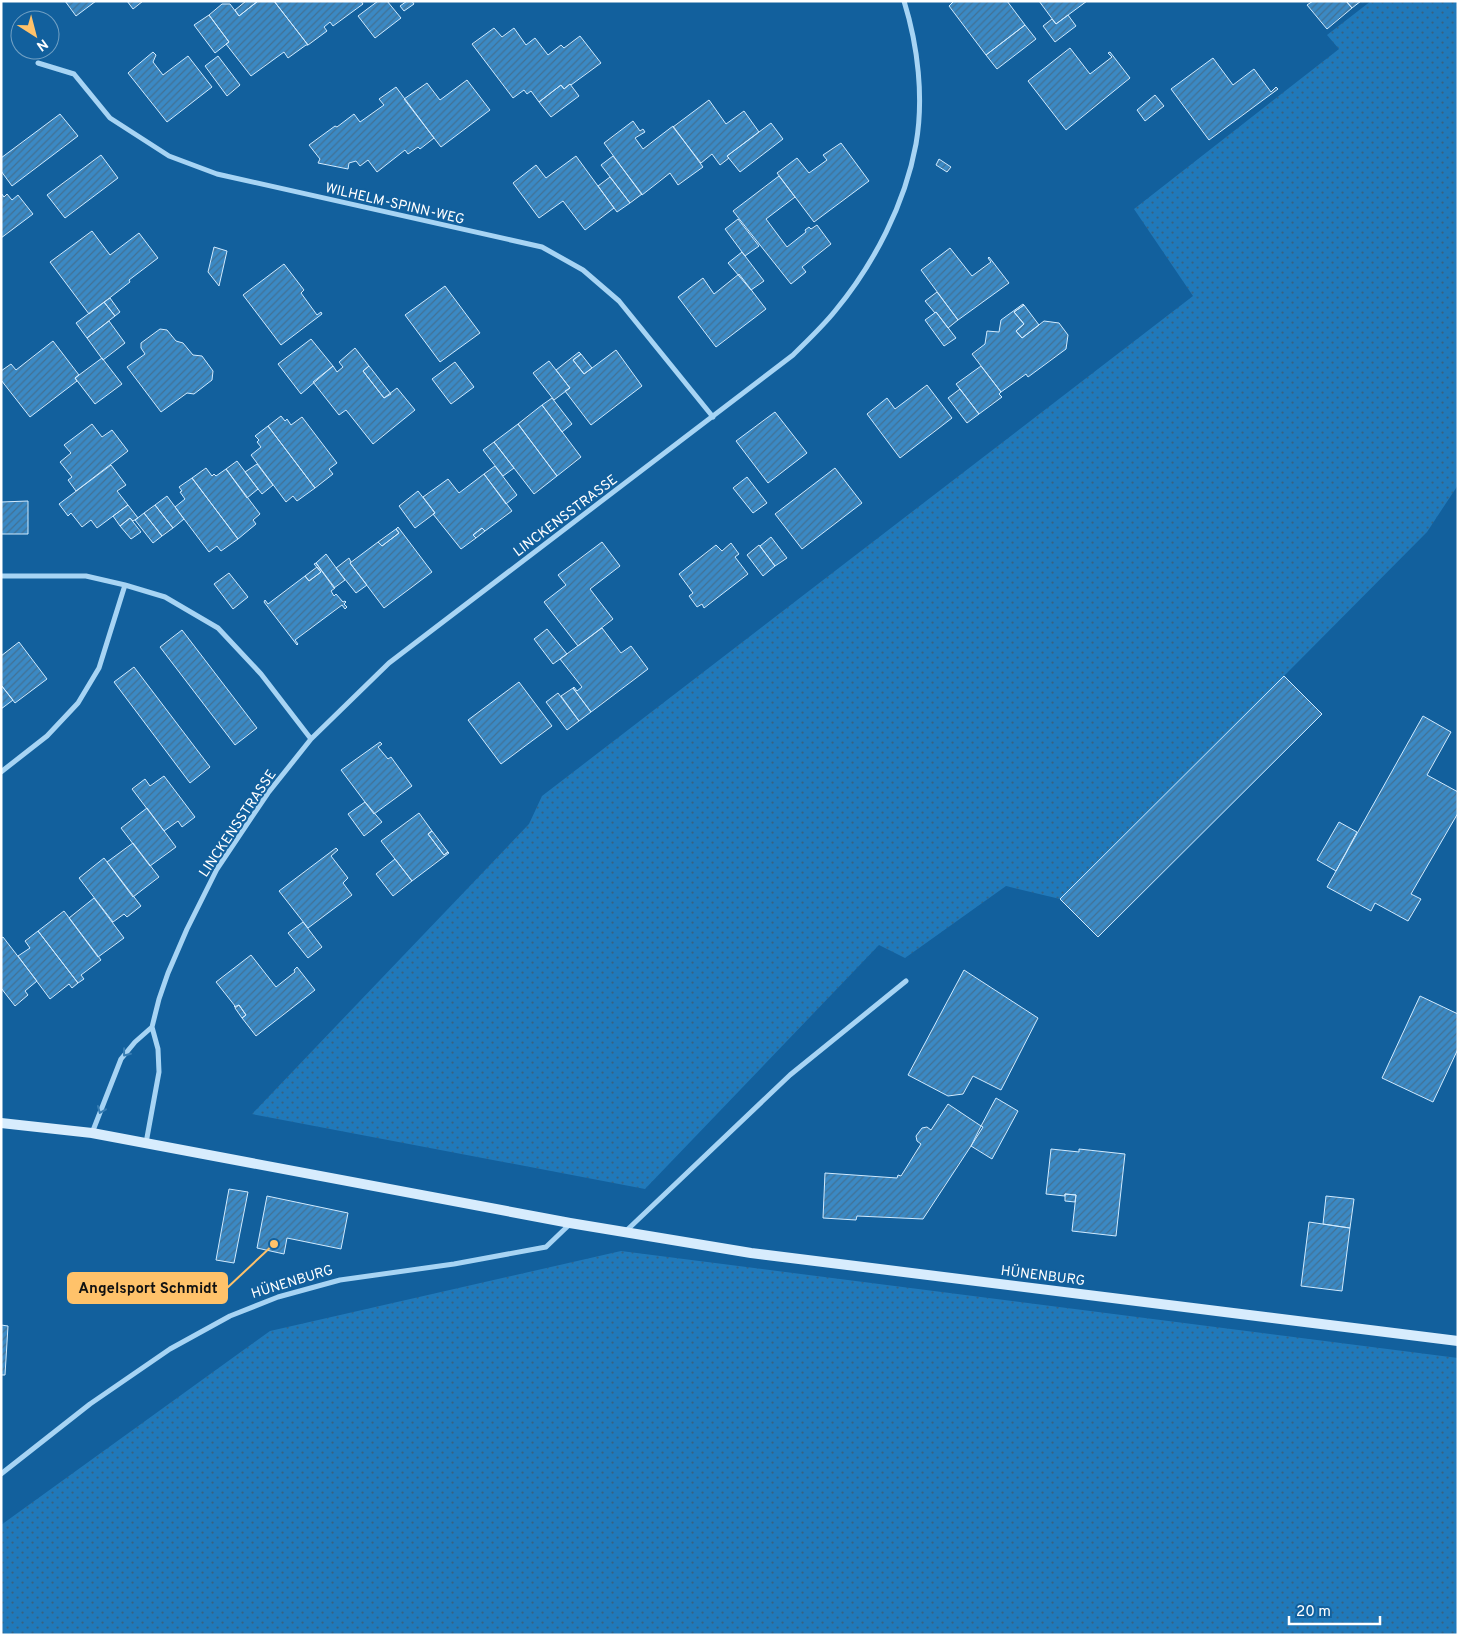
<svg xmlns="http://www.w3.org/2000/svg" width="1459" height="1636" font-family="Overpass,sans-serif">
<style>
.grass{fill:url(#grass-dots)}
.building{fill:url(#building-hatch);stroke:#d0eafe}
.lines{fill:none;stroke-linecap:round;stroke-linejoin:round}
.street{stroke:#a7d4f4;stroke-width:5}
.secondary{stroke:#d7ecfd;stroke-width:10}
.oneway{stroke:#377db3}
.labels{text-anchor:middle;stroke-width:4;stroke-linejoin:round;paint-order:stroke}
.street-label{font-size:14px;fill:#fff;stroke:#12609d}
.leader{fill:none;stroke:#ffc26a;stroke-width:2}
.callout-dot{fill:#ffc26a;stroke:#12609d;stroke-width:2}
.callout{fill:#ffc26a;stroke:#ffc26a;stroke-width:2}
.callout-label{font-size:15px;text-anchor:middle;font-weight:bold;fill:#111}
</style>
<defs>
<pattern id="grass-dots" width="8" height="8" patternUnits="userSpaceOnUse" patternTransform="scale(1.25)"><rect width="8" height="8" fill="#2079ba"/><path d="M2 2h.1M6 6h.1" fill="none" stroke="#366283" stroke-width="1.8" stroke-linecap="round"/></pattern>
<pattern id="building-hatch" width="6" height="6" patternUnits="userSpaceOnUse" patternTransform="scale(1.25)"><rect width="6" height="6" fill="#3b89c4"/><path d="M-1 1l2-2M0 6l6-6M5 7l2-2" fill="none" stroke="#427194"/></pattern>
</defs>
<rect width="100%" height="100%" fill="#12609d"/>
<path class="grass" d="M1371,1h87v484l-31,47 -143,144 -224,223 -54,-13 -101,72 -26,-13 -234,244 -393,-75 277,-290 13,-28 651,-500 -59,-87 205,-160 -12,-14z
M621,1251l837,107v277h-1457v-110l269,-194z"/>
<path class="building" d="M65,1h31l-20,15z
M127,1h16l-10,8z
M246,1h12l-19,15 -4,-6z
M258,1h16l34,44h-2l-18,13 -4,-6 -33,24 -25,-32 3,-2 -20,-27 13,-11h8l9,12z
M274,1h87l2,3 -30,22 -3,-4 -6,5 3,4 -19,14z
M378,1h9l14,17 -26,20 -17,-22z
M407,1h5l2,3 -10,7 -4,-5z
M954,1h53l18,24 -39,30 -37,-49z
M1039,1h48l-31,23z
M1313,1h33l6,7 -25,21 -20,-24z
M1346,1h15l-9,7z
M209,15l20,27 -14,11 -21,-28z
M1068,15l8,11 -21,16 -12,-16 9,-7 4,5z
M1025,25l11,14 -39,30 -11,-14z
M494,28l8,9 12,-9 12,17 9,-7 13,17 13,-10 3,3 16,-12 21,27 -30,22 -1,-1 -6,5 -3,-4 -22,17 -8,-11 -4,3 -3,-4 -11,8 -41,-54z
M1070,48l20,26 22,-17 -4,-4 2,-1 20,26 -64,52 -38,-49z
M153,52l3,3 -3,7 10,13 25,-19 24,31 -45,35 -39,-49z
M218,56l22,29 -13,11 -22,-30z
M1213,58l20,27 21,-16 17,23 5,-5 2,2 -69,51 -38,-51z
M467,80l23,30 -49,37 -37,-48 23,-16 13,17z
M570,84l9,12 -28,21 -12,-15 22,-17 3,4z
M396,87l38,51 -14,11 -2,-2 -10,7 -3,-4 -28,22 -9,-12 -8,6 -4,-5 -7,2 -1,6 -30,-6 2,-4 -11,-14 26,-19 2,1 17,-13 6,8 24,-17 -5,-6z
M1155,95l9,11 -19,15 -8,-11z
M709,100l17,24 18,-13 15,21 -32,24 2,2 -9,7 -8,-11 -11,9 -28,-36z
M60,114l18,22 -66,50 -11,-15v-13z
M633,121l7,10 3,-2 2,3 -10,6 8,11 30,-23 30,41 -25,18 -8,-12 -28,22 -38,-52z
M771,123l12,16 -43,33 -13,-16z
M841,143l28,38 -55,41 -37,-49 20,-15 12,15 18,-13 -4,-5z
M101,155l17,23 -53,40 -18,-23z
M576,156l38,52 -29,22 -22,-29 -24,17 -26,-35 23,-18 10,13z
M613,156l29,38 -12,9 -29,-38z
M939,159l12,8 -4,5 -11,-7z
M779,176l16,21 -29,22 21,28 19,-15 -1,-2 4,-3 2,2 6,-4 14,19 -29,23 4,5 -15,12 -58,-73z
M610,177l20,26 -13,9 -19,-26z
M1,193l3,4 3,-3 5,6 6,-5 15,19 -32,24z
M738,219l21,27 -14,10 -20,-27z
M92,231l18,24 29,-22 19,25 -29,22 1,2 -41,32 -39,-52z
M214,247l13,4 -8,35 -11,-14z
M950,248l22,28 19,-14 -3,-4 1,-1 20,26 -51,37 -37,-50z
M742,252l22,29 -13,9 -23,-27z
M284,264l20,26 -3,3 16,22 4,-3 1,2 -41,31 -38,-50z
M739,274l27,35 -50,38 -38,-50 25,-19 11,16z
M445,286l35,47 -40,29 -35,-47z
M937,292l21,28 -10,8 -12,-16 -1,1 -10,-12z
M110,298l10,14 -5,4 -11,-14z
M104,302l11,14 -28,22 -11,-15z
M1023,304l1,1 -10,7 10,12 -8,7 6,7 22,-17 15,2 9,12 -2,14 -38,28 -2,-3 -25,18 -29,-38 13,-10 2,-13 12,1 2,-12z
M1024,305l15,20 -17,13 -6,-7 8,-7 -10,-12z
M936,312l20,26 -12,8 -19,-26z
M109,321l16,22 -22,17 -16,-22z
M160,329l7,1 9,11 7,2 10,12 9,1 11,15 -1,9 -18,14 -7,-1 -26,19 -34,-45 18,-13 -4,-6v-5z
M311,339l22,27 -32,28 -23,-30z
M53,341l26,34 -4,3 2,3 -47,36 -29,-37v-9l10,-7 5,6z
M355,348l14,18 -6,5 21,27 13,-10 18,22 -42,34 -27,-34 -7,5 -26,-33 20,-16 4,6 6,-5 -4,-5z
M616,350l26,36 -51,39 -26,-34 5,-3 -14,-18 23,-18 2,2 -8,6 11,14z
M581,354l11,14 -8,6 -11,-14z
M102,358l20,26 -27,20 -20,-26z
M549,361l21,27 -16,12 -21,-27z
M455,362l19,25 -23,17 -19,-25z
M369,366l22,28 -7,4 -21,-27z
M981,366l20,26 -2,2 3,3 -23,17 -23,-30z
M927,385l25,33 -52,40 -33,-44 20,-16 8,11z
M960,389l19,25 -12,9 -19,-25z
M552,398l20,26 -10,8 -20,-27z
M542,405l39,52 -24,19 -39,-52z
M775,412l32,41 -39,30 -32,-42z
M281,416l4,5 2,-2 4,6 11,-8 35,46 -8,6 4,5 -18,14 -47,-62z
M92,424l10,13 10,-7 16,21 -52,40 -8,-11 4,-3 -12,-15 11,-9 -7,-8z
M518,424l39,52 -23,18 -40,-52z
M268,426l47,62 -18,13 -4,-5 -7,6 -35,-47 10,-8 -4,-5 2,-2 -4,-4z
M494,442l20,26 -11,8 -20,-26z
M237,461l21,28 -11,9 -21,-29z
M257,464l16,21 -11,9 -17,-22z
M111,465l15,20 -9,6 11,14 -31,23 -6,-8 -9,7 -11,-14 -3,3 -9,-12z
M495,466l22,29 -11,9 -22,-30z
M206,468l6,8 2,-2 2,2 10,-7 34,45 -7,6 3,4 -18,15 -46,-61z
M835,468l27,35 -60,46 -27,-35z
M484,474l28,37 -27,20 -3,-3 -9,7 3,3 -15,11 -28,-35 2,-1 -12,-16 25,-18 11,14z
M747,477l20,26 -14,10 -20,-25z
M192,478l46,61 -17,12 -4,-5 -8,6 -34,-45 10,-8 -5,-7 2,-1 -3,-4z
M418,491l17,22 -20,15 -16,-22z
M167,496l17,23 -11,9 -18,-23z
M28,501v33h-27v-32z
M128,505l10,13 -5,3 -3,-3 -10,8 -7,-10z
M155,505l18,23 -11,8 -18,-23z
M144,513l18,23 -9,7 -18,-23z
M130,518l11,14 -10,7 -11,-13z
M398,527l34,45 -48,36 -34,-45 28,-21 4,4 17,-13 -3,-4z
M482,528l3,3 -9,7 -3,-3z
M396,529l3,4 -17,13 -4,-4z
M771,537l16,21 -12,8 -15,-20z
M602,542l18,24 -30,23 23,30 -35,27 -34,-44 22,-17 -8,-10z
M731,543l8,11 -4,3 13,17 -44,34 -2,-4 -5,3 -8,-11 4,-3 -14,-19 37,-29 6,6z
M759,545l16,21 -12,10 -16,-21z
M326,554l19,26 -11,8 -18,-25z
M349,558l2,4 -1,1 17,22 -11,8 -20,-25z
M316,563l19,25 -4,3 3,5 2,-2 7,8 2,-1 1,1 -2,2 3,3 -2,2 -3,-4 -47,35 3,4 -1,1 -33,-43 1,-2 3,4 37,-28 4,5 12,-9 -7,-8z
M317,567l4,5 -12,9 -4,-5z
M229,573l19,24 -15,12 -19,-25z
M602,628l19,25 10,-7 17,23 -57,43 -18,-24 1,-1 3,4 5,-4 -22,-28z
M547,629l20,25 -14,10 -19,-25z
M182,630l75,98 -22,17 -75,-98z
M19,642l28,37 -32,24 -14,-18v-29z
M134,667l76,100 -20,16 -76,-101z
M1284,676l38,38 -224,223 -38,-38z
M519,682l33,44 -51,38 -33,-44z
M1,685l12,15 -12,9z
M573,688l18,24 -12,9 -18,-25z
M558,693l21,28 -12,9 -21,-28z
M1423,716l28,16 -24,43 31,17v21l-47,81 10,5 -13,22 -33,-18 -4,8 -44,-24z
M380,742l2,2 -4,3 10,12 3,-2 21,29 -38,28 -33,-44z
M164,776l31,41 -13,10 -4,-6 -14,10 -32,-42 13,-10 5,7z
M365,802l17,20 -18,14 -16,-22z
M147,808l29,39 -26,19 -29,-38z
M419,813l13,18 -4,3 16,21 4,-3 1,1 -37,28 -31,-40z
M1339,822l18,10 -21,39 -19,-11z
M432,831l16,21 -4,3 -16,-21z
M133,843l26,34 -26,20 -26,-35z
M336,848l2,2 -7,6 17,22 -5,5 9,12 -44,33 -29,-37z
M104,858l37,48 -14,11 -3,-3 -11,8 -34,-44z
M395,859l17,22 -19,15 -17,-22z
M94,898l30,40 -26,19 -29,-39z
M64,911l37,49 -20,15 3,4 -6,4 -40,-52z
M303,922l19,25 -14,11 -20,-25z
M38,931l40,52 -6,5 -3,-4 -19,15 -32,-43 12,-8 -5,-7z
M3,937l34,44 -12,10 3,4 -13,11 -14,-18v-50z
M251,955l25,32 19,-15 -1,-2 3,-3 18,23 -59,46 -14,-18 4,-3 -7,-10 -5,2 1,-1 -19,-24z
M964,970l74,48 -37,72 -28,-14 -10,18 -15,2 -40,-21z
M1420,996l38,18v35l-25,53 -51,-24z
M239,1005l7,10 -4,3 -7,-10z
M996,1098l22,13 -26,48 -21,-13 12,-19 -2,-1z
M948,1104l33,22 -10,20 -48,73 -66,-3 -1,4 -33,-2 2,-45 72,5 1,-3 3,1 20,-32 -4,-3 -1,-5 6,-8 5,-1 4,3z
M1051,1149l28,3v-3l46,5 -9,82 -44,-5 4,-36 -11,-1v2l-19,-2z
M229,1189l19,3 -14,71 -18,-3z
M1065,1194l11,1 -1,7 -10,-1z
M267,1196l81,17 -7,36 -54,-11 -3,16 -27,-6z
M1326,1196l28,3 -4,29 -27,-4z
M1309,1222l41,6 -8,63 -41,-5z
M1,1325l7,1 -3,49h-4z"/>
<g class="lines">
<path class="street" d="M38,63l36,11 36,44 59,38 48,18 325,73 41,23 36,31 94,116
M1,576h85l39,9 40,12 53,31 43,46 50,65
M1,772l46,-36 31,-33 21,-35 26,-83
M92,1133l29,-74 14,-17 17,-15
M146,1143l13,-71 -1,-23 -6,-22 7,-28 9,-26 19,-44 30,-60 51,-76 43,-54 78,-76 404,-308c15,-15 30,-29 42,-44 39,-47 70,-107 81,-167 8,-46 2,-98 -12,-143
M626,1231l164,-156 116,-94
M1,1474l89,-70 80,-55 60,-33 48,-19 62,-17 114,-16 92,-17 24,-23"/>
<path class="secondary" d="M1,1123l91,10 478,90 181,30 707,88"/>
</g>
<defs><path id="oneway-chevron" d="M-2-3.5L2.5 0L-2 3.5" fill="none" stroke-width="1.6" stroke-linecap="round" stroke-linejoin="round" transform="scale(1.25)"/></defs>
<g class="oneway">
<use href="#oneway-chevron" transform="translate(126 1053) rotate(128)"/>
<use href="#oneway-chevron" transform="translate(101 1110) rotate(112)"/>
</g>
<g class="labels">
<g class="street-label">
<text transform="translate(395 203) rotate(13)" y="5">WILHELM-SPINN-WEG</text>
<text transform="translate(565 515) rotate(-37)" y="5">LINCKENSSTRASSE</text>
<text transform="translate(237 823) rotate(-56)" y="5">LINCKENSSTRASSE</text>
<text transform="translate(1043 1275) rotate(7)" y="5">HÜNENBURG</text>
<text transform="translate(292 1281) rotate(-17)" y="5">HÜNENBURG</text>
</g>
</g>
<path class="leader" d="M274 1244L227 1288"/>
<circle class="callout-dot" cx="274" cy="1244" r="5"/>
<rect class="callout" x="68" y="1273" width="159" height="30" rx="5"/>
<g class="callout-label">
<text x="148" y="1293">Angelsport Schmidt</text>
</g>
<rect width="1459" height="1636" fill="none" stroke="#ffffff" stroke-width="5"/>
<g transform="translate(35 35) rotate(144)"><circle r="24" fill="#12609d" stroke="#71a0c4"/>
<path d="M0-4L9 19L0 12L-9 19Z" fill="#ffc26a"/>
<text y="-8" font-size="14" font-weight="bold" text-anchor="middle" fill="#ffffff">N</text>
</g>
<path d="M1289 1616v8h91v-8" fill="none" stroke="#ffffff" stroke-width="2.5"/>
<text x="1296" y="1616" font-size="15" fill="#ffffff" stroke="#12609d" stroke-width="4" paint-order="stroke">20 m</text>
</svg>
